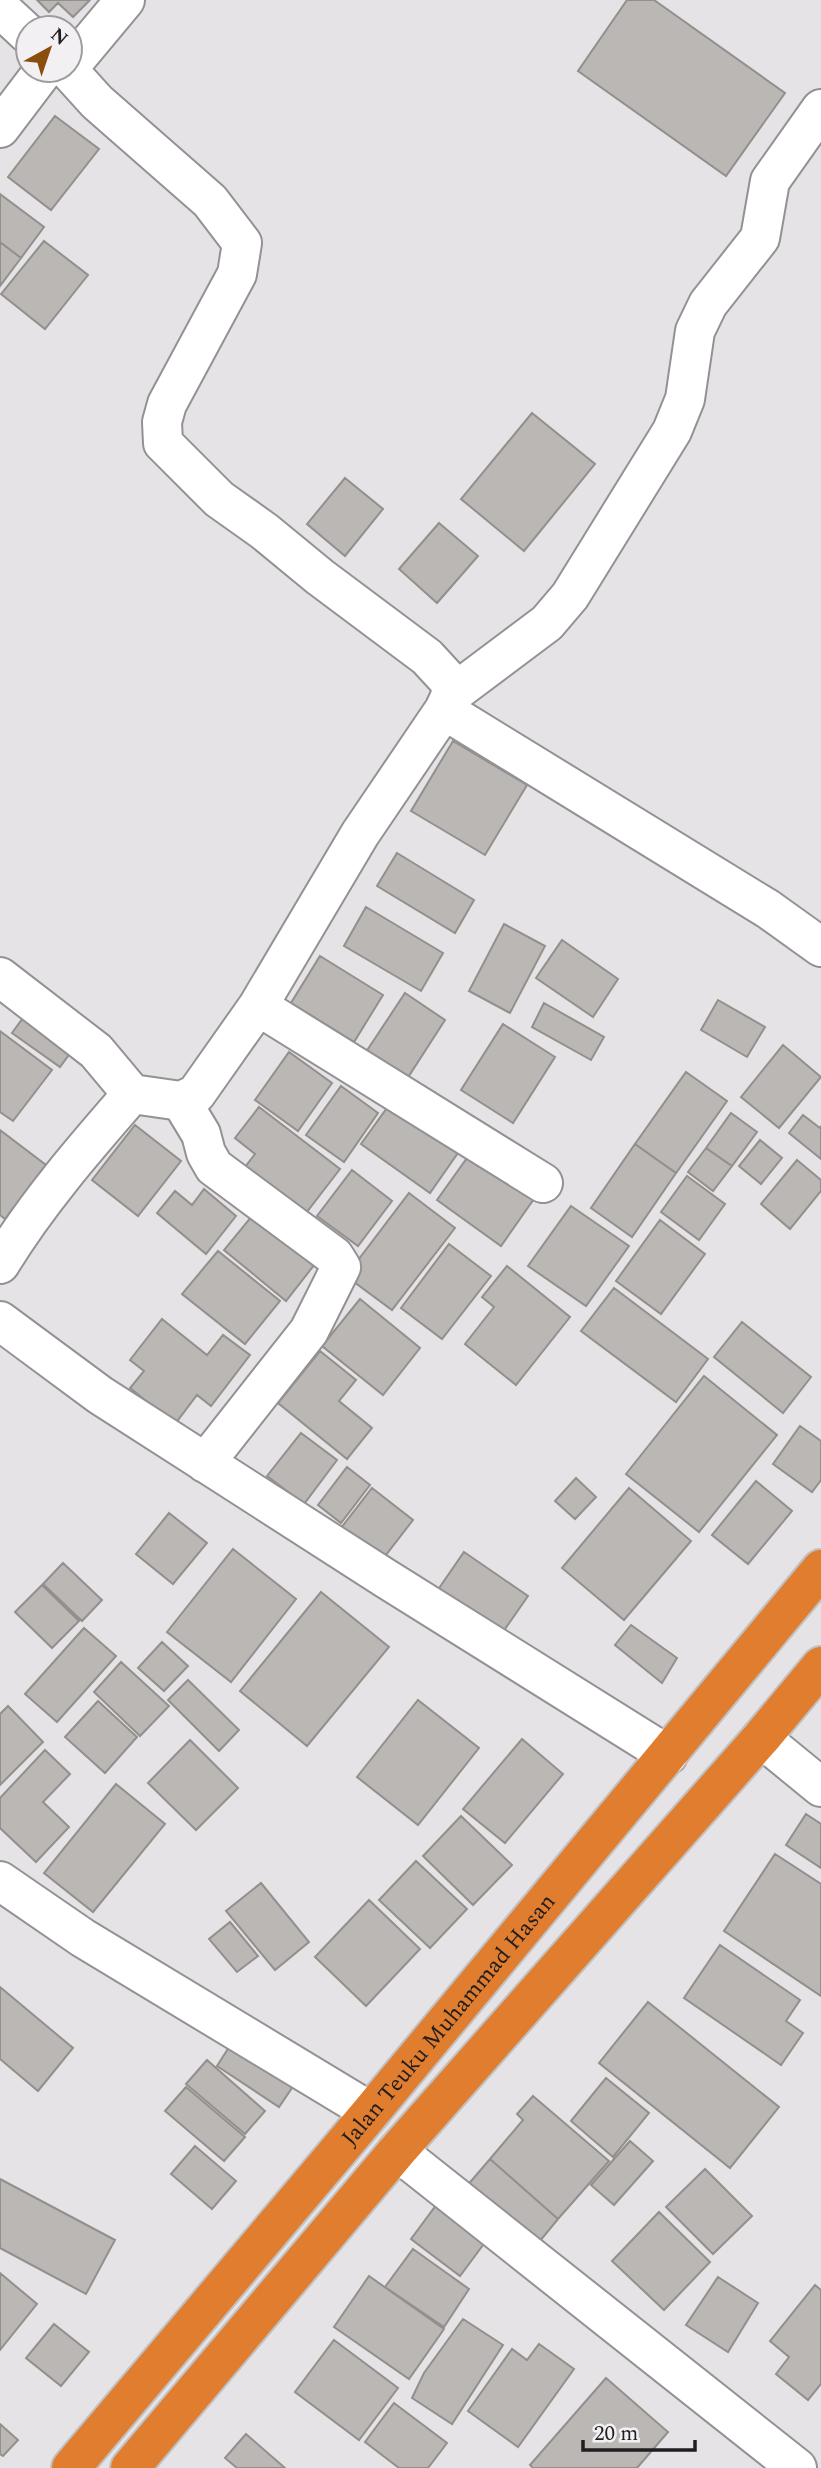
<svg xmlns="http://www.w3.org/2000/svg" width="821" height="2468" font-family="Spectral,serif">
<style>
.building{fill:#bab7b4;stroke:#928f8c;stroke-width:2}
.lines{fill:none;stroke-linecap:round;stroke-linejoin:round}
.street-casing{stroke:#949194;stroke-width:42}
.highway-casing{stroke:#c1c0c0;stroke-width:42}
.street{stroke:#fff;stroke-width:38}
.highway{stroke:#e07d2f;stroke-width:38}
.labels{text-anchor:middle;stroke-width:6;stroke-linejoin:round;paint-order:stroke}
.street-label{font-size:23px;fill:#201e1f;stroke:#f3f0f3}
</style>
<rect width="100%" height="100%" fill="#e6e3e6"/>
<path class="building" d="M37,0h53l-17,17 -15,-14 -9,9z
M627,0h27l131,93 -59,83 -148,-105z
M55,116l44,33 -48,61 -43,-33z
M0,194l44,33 -23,31 -21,-16z
M44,241l44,34 -43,54 -44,-35z
M0,242l21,16 -21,28z
M532,413l63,51 -71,87 -63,-52z
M345,478l38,31 -38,47 -38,-32z
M439,523l39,33 -41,47 -38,-34z
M453,741l74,44 -42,70 -74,-44z
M397,853l77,47 -19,33 -78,-47z
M366,907l77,46 -22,38 -77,-45z
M504,924l41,22 -35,67 -41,-22z
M562,940l56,39 -25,38 -57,-39z
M320,956l63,39 -29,47 -63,-39z
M405,993l40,27 -40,62 -41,-27z
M718,1000l47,27 -18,30 -46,-27z
M544,1003l60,34 -13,23 -59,-33z
M28,1011l48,34 -16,22 -48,-34z
M503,1024l52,33 -42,66 -52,-33z
M0,1031l52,39 -39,51 -13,-9z
M783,1045l38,32 -42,51 -38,-31z
M289,1052l43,31 -34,48 -43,-31z
M686,1072l41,29 -51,72 -41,-29z
M341,1086l37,27 -34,49 -38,-27z
M392,1101l68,49 -30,43 -69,-49z
M259,1107l81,62 -34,44 -61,-46 10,-13 -20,-16z
M731,1113l26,19 -25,34 -26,-18z
M803,1115l17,13 1,-2v33l-32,-26z
M135,1125l46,36 -43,55 -46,-36z
M0,1130l46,35 -41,54 -5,-4z
M760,1140l22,18 -21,26 -22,-18z
M635,1144l41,29 -44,64 -41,-29z
M706,1148l26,18 -19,25 -25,-19z
M472,1151l64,45 -35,50 -64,-46z
M797,1160l24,20v11l-31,38 -29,-25z
M352,1170l40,31 -34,45 -41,-30z
M687,1176l38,28 -26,36 -38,-28z
M204,1189l32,27 -30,38 -49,-41 18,-22 17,14z
M409,1193l46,35 -63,82 -46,-34z
M261,1205l61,50 -36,46 -62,-51z
M571,1206l58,40 -43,60 -58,-40z
M660,1220l45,34 -44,60 -45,-33z
M449,1244l42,32 -49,63 -41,-31z
M218,1251l62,50 -35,43 -63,-50z
M507,1266l63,51 -54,68 -51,-41 29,-37 -12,-10z
M614,1288l94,71 -32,43 -95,-71z
M360,1299l60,49 -37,47 -61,-49z
M162,1319l45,36 16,-20 27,20 -39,51 -14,-11 -22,29 -45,-36 14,-17 -14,-11z
M742,1322l69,55 -28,36 -69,-56z
M320,1351l36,29 -17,21 33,27 -25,31 -69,-56z
M704,1376l73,59 -78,97 -73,-58z
M800,1426l21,15v39l-9,12 -39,-28z
M301,1433l36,27 -33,44 -37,-28z
M347,1467l23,18 -29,38 -23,-18z
M576,1478l20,19 -21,22 -20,-18z
M756,1481l36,30 -44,53 -36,-29z
M372,1488l41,32 -31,40 -41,-32z
M629,1488l62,53 -67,79 -62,-52z
M169,1513l38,30 -34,41 -37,-30z
M233,1549l63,50 -65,83 -64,-50z
M464,1552l64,44 -30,43 -63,-45z
M63,1563l39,37 -20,21 -39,-37z
M42,1585l37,36 -27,27 -37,-36z
M321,1592l68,55 -82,99 -67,-55z
M631,1625l46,33 -15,25 -47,-38z
M84,1628l32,28 -59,66 -32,-28z
M162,1642l26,24 -24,25 -26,-23z
M121,1662l48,44 -29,30 -46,-44z
M188,1680l51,50 -20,21 -51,-51z
M418,1700l61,48 -61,77 -61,-48z
M98,1701l39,36 -32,36 -40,-36z
M8,1706l35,36 -43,43v-71z
M522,1739l41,35 -58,69 -42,-34z
M190,1740l48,48 -42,42 -48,-47z
M45,1750l25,24 -27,28 26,25 -33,35 -36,-34v-30z
M116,1784l49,40 -72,88 -49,-39z
M806,1814l15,10v44l-35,-23z
M461,1816l51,49 -39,40 -50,-49z
M775,1854l46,30v112l-97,-65z
M416,1861l51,48 -37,39 -51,-48z
M261,1883l48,59 -34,28 -49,-59z
M369,1900l51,49 -54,57 -51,-49z
M230,1922l28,34 -21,16 -28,-33z
M720,1945l80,55 -14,21 17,12 -22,32 -97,-67z
M0,1987l73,61 -35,43 -38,-32z
M648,2002l131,105 -49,61 -131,-105z
M233,2041l63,41 -17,25 -62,-41z
M207,2060l58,51 -20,23 -59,-50z
M606,2078l43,35 -36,44 -42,-36z
M186,2087l59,50 -21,24 -59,-50z
M533,2096l76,65 -51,58 -68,-60 33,-39 -6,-6z
M630,2141l23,20 -39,44 -23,-20z
M195,2146l41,35 -24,28 -41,-35z
M490,2159l68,60 -23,28 -69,-60z
M705,2169l47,47 -39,38 -47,-47z
M0,2179l115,61 -29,54 -86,-46z
M437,2204l49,37 -26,35 -49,-37z
M659,2212l51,50 -46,48 -52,-49z
M413,2249l56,40 -25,38 -59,-40z
M0,2273l37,31 -37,46z
M369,2276l75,53 -35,50 -75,-52z
M718,2277l40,26 -30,49 -42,-27z
M815,2285l6,5v94l-13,16 -32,-26 13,-17 -19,-16z
M463,2319l40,26 -51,79 -40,-26 12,-25z
M54,2324l35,28 -28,34 -35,-28z
M334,2340l64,48 -39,52 -64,-48z
M539,2344l35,25 -56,78 -50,-36 44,-62 15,11z
M606,2378l62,54 -31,36h-104l-3,-3z
M394,2403l53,40 -19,25h-29l-34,-26z
M0,2424l18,16 -15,16 -3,-2z
M246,2434l39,34h-48l-12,-10z"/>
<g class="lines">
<g class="street-casing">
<path id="street" d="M0,8l28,26
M70,66l55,-66
M0,128l44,-58
M451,695l96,-72 23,-27 102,-165 13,-32 10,-68 13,-27 52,-66 10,-57 51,-72
M444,710l324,199 53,38
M0,977l96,74 36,43
M258,1006l285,177
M181,1101l20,33 5,19 8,14 120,89 7,11 -32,64 -104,132
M0,1264c37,-61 85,-116 132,-170l49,7 15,-7 62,-88 102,-172 84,-124 7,-15 -1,-13 -23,-25 -107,-80 -56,-46 -45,-32 -56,-56 -1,-21 5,-18 70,-130 5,-31 -32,-42 -113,-99 -29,-32
M0,1321l100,74 285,183 283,177
M761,1738l60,49
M0,1881l83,57 288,174
M397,2151l400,317"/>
</g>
<g class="highway-casing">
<g id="highway">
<path id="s1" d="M71,2468l300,-356 450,-543"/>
<path d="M130,2468l267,-317 364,-413 60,-72"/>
</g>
</g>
<use href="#street" class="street"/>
<use href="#highway" class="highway"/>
</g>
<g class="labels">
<g class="street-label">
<text dy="8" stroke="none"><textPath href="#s1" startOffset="586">Jalan Teuku Muhammad Hasan</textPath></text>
</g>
</g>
<g transform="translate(49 49) rotate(40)"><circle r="33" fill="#f3f0f3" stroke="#9f9c9e" stroke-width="2"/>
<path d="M0-5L12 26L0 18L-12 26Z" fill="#8a4e0c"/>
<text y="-10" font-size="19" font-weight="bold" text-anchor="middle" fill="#201e1f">N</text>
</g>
<path d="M583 2440v10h112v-10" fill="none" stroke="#201e1f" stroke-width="3.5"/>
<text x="594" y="2440" font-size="21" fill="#201e1f" stroke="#f3f0f3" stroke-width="5" paint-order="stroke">20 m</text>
</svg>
